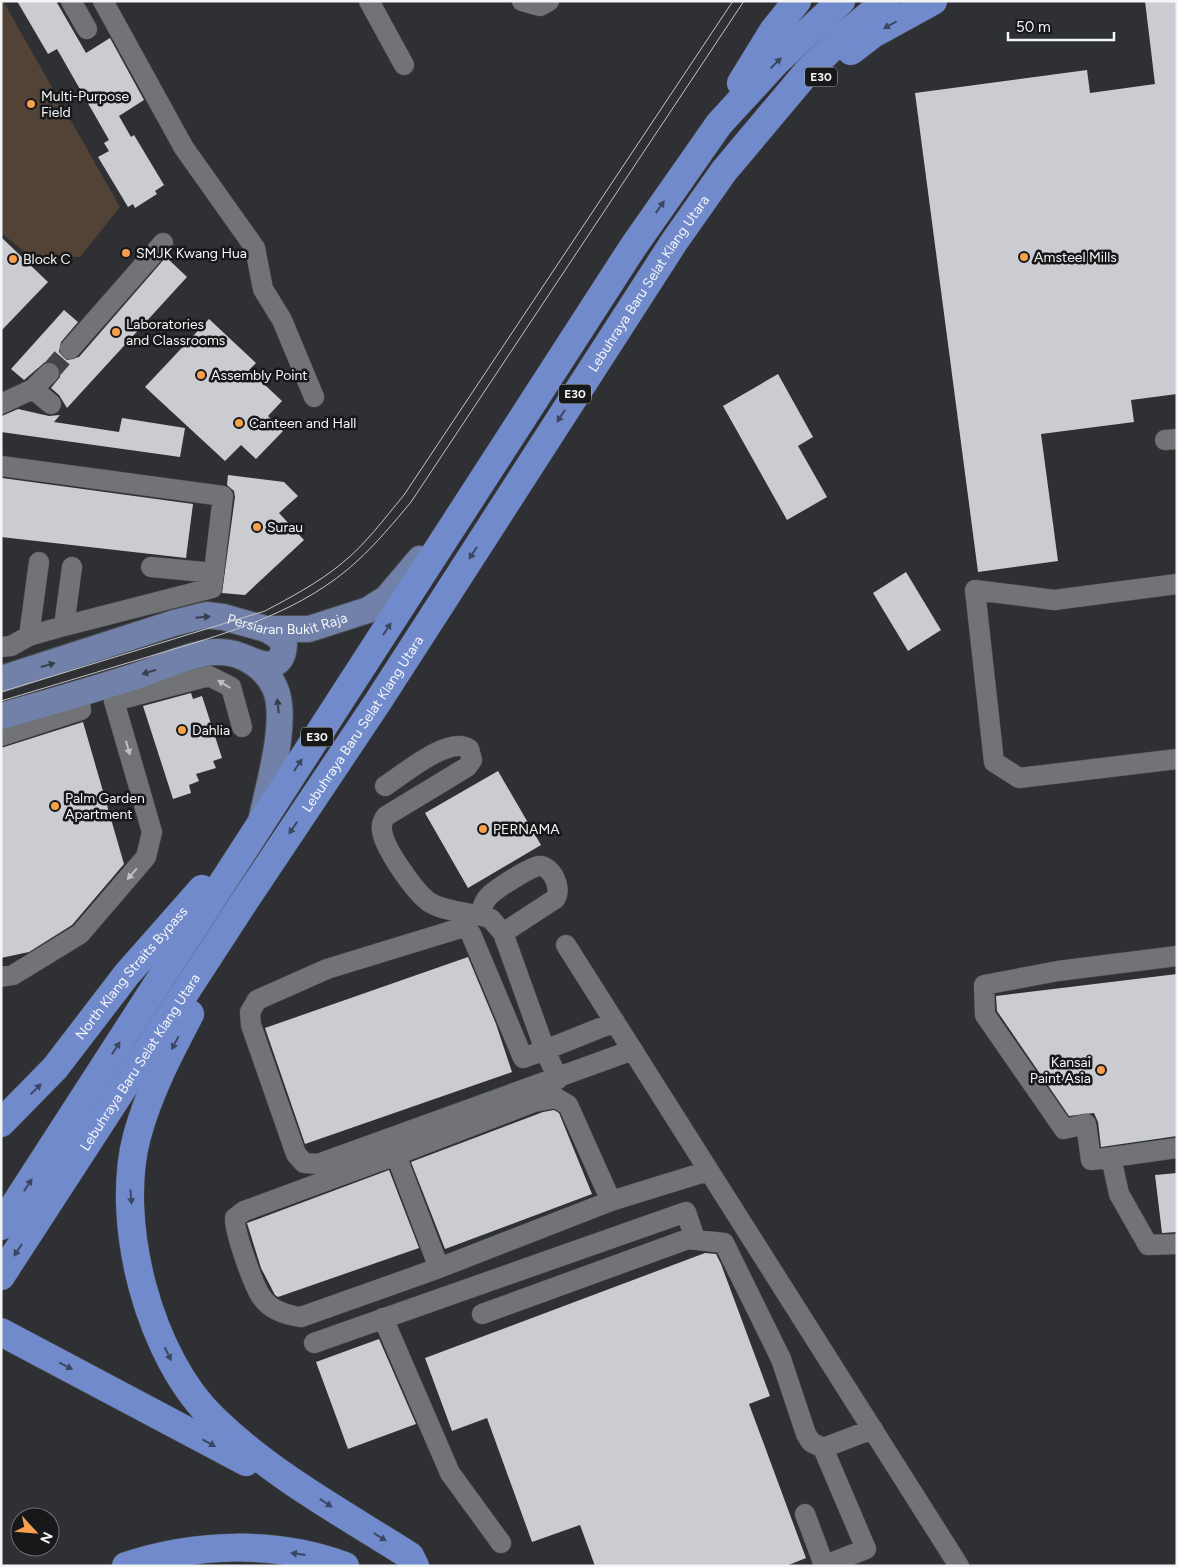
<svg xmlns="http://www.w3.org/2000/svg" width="1178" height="1567" font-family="Figtree,sans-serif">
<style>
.green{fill:#534336}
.building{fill:#caccd1}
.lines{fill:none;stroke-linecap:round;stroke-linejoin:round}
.minor-tunnel{stroke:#424448;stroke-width:20;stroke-dasharray:20 10;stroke-linecap:butt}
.minor-casing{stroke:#4b4d50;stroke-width:21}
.major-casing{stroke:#4b4d50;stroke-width:28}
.highway-casing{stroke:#4b4d50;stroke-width:29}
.minor{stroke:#717377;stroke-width:20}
.major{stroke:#7181aa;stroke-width:26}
.highway{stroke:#718acc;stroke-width:28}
.tram{stroke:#c2c4c7;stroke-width:1}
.oneway{fill:#3b4661}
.oneway2{fill:#363d4c}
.oneway3{fill:#bfc1c4}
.poi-dot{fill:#f8a04b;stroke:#17181a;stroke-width:2}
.labels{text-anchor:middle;stroke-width:5;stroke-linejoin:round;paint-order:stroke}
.shield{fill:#17181a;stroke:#b1b3b5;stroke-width:1}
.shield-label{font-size:12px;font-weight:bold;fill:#f3f5f7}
.poi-label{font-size:14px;fill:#f3f5f7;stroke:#17181a;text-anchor:start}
.street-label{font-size:14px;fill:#f3f5f7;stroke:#17181a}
</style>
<rect width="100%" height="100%" fill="#2e3034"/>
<path class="green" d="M1,1h2l117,206 -40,50 -50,-1 -29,-23z"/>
<path class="building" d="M17,1h39l30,52 24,-15 34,62 -25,16 12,21 3,-2 30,50 -9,6 2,3 -22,14 -2,-4 -5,3 -30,-50 11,-6 -5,-8 5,-3 -52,-91 -9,5z
M1145,1h32v393l-46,6 3,22 -93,12 17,127 -80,11 -63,-479 172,-23 3,23 65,-9z
M1,237l47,45 -47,49z
M166,257l21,20 -120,131 -8,-13 -8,-7 9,-11v-8l-3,-5 -12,-2 -21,18 -13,-11 53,-59 14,12 -17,20 -2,10 8,8 12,-3z
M209,319l47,44 -7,7 33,31 -14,15 15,15 -27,28 -15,-14 -16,16 -80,-74z
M778,374l35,63 -15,9 29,51 -40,23 -64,-114z
M18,409l31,7 11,-1 -6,7 65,10 3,-14 63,10 -5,29 -179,-25 1,-16z
M228,475l56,7 14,14 -19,17 25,27 -59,55 -23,-2 13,-96 -1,-6 -7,-6z
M2,478l191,26 -7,54 -185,-21z
M906,572l35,58 -33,21 -35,-58z
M191,693l2,6 9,-3 20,62 -9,3 3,7 -20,6 3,7 -10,4 2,8 -18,6 -30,-93z
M83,722l41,142 -52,61 -43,27 -28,6v-210z
M498,771l43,74 -73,43 -43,-75z
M468,957l28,67 16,48 -207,72 -40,-116z
M1177,974v162l-76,11 -3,-25 -4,-9 -25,3 -72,-105 -1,-15z
M554,1110l5,3 33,81 -147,55 -34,-87 132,-50z
M389,1170l30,78 -141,49 -3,-2 -14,-27 -14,-45z
M1177,1173v59l-15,1 -7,-58z
M705,1253l11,1 5,10 49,132 -21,8 57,154 -20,8h-191l-15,-41 -48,17 -45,-124 -35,13 -27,-73z
M379,1339l37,85 -68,25 -32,-87z"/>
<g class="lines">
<path class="minor-tunnel" d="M49,373l21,-24"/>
<g class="minor-casing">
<path id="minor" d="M71,1l16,28
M103,1l81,147 71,100 8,41 19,31 32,77
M369,1l35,64
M522,1l18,5 9,-5
M70,349l93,-106
M33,389l16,-16
M1,404l32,-15 18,15
M1165,440l12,-1
M1,466l222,30 -11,92 -148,38 -35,10 -18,10 -10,1
M151,567l63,6
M1177,584l-123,16 -79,-10 19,172 25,16 158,-19
M64,626l8,-59
M29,636l10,-74
M114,701l95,-25 22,11 11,40
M1,736l80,-26 -2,-15
M385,786c19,-12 64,-51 84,-37l3,11 -5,7 -81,49c-3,4 -5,9 -4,14 1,17 33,62 47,72 16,10 39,10 57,15l5,2 12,14 42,117 70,-28
M480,915c2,-6 3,-13 8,-18 6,-7 42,-30 51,-31 12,-1 24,22 16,33l-52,34
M566,945l393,621
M1177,956l-119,15 -74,14 1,30 79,114 22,-5 5,36 86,-12
M1,977l12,-2 67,-41 66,-77 6,-25 -38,-131 -2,-17
M558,1079l-13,-29 -22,8 -52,-124 -7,-7 -137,42 -70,31 -7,12 1,13 45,129 8,9 14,1 315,-114
M396,1155l138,-53 22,-4 12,7 43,96
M1111,1157l8,37 29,51 29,-1
M439,1268l-43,-113 -152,56 -9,7c-1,12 19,71 28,81 9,12 23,16 38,18l138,-49 172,-67 97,-30
M482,1314l206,-75 36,4 57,116 25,75 5,8 12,6 50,-19
M383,1318l67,155 51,70
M314,1343l372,-131 9,27
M805,1514l19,51
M823,1566l43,-17 -43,-101"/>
</g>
<g class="major-casing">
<g id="major">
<path d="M248,659c18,8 35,10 36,-15l-6,-8 -12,-7"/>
<path id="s1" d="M1,679l173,-56 32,-8 17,2 43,12h43l59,-19 19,-12 33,-39"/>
<path d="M1,716c46,-13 91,-26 135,-40 25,-8 59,-25 84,-24 22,0 46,15 55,36 14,32 -7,99 -14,134"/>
</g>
</g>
<g class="highway-casing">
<g id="highway">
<path d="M851,51l22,-17 60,-33"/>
<path d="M741,83l32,-52 24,-30"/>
<path d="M190,1014c-21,40 -41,78 -53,122 -23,86 12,222 78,284 57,55 129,94 195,136l5,10"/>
<path id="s2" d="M1,1123l54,-55 72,-94 75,-85"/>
<path d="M1,1226l632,-979 86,-123 57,-62 65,-61"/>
<path id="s3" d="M1,1276l241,-371 137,-205 295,-458 50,-71 84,-100 36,-35 42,-35"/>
<path d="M1,1332l245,130"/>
<path d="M126,1566c69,-23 150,-26 219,0"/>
</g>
</g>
<use href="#minor" class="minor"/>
<use href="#major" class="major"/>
<use href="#highway" class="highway"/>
<path class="tram" d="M1,692l264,-81c26,-14 53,-28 76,-47 24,-19 43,-45 63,-69l329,-494
M1,701c51,-15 102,-31 153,-46 67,-20 137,-39 193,-85 24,-20 44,-44 64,-68l333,-501"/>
</g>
<defs><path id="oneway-solid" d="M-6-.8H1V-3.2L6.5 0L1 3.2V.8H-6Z" transform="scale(1.25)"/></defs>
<g class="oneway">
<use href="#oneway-solid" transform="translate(890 25) rotate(151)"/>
<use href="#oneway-solid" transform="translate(776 63) rotate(-45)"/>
<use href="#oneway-solid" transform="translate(660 207) rotate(-55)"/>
<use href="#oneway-solid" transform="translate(561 416) rotate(123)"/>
<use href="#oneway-solid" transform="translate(473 553) rotate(123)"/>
<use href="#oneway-solid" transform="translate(387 629) rotate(-57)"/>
<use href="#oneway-solid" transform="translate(298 765) rotate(-57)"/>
<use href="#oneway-solid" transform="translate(293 828) rotate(124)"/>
<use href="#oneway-solid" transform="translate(175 1043) rotate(118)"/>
<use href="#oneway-solid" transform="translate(116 1048) rotate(-57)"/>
<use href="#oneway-solid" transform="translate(36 1089) rotate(-45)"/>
<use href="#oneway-solid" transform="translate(28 1185) rotate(-57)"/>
<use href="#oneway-solid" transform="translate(131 1197) rotate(85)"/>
<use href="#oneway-solid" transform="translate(18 1250) rotate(123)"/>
<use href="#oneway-solid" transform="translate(168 1354) rotate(64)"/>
<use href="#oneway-solid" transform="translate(66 1366) rotate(27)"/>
<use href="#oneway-solid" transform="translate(209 1443) rotate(29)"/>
<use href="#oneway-solid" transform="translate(326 1503) rotate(34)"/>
<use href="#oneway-solid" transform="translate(380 1537) rotate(32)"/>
<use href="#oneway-solid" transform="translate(298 1554) rotate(-172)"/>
</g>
<g class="oneway2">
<use href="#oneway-solid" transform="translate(203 617) rotate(-5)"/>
<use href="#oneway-solid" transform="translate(48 665) rotate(-16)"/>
<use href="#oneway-solid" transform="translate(149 672) rotate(162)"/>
<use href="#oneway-solid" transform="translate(278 706) rotate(-96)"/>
</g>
<g class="oneway3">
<use href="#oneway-solid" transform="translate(224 684) rotate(-148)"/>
<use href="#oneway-solid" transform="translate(128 748) rotate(74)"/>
<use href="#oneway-solid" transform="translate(132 874) rotate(131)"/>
</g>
<g class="poi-dot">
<circle cx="31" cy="104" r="5"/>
<circle cx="126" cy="253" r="5"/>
<circle cx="1024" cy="257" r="5"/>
<circle cx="13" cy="259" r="5"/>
<circle cx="116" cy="332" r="5"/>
<circle cx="201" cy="375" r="5"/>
<circle cx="239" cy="423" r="5"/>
<circle cx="257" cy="527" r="5"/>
<circle cx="182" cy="730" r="5"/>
<circle cx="55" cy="806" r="5"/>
<circle cx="483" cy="829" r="5"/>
<circle cx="1101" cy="1070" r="5"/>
</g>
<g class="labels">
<g class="shield">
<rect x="805" y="67.5" width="32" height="19" rx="4"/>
<rect x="559" y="384.5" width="32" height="19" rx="4"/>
<rect x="301" y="727.5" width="32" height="19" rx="4"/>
</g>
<g class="shield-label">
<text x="821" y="81">E30</text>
<text x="575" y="398">E30</text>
<text x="317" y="741">E30</text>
</g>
<g class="poi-label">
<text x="41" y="101">Multi-Purpose<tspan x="41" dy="16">Field</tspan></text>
<text x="136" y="258">SMJK Kwang Hua</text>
<text x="1034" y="262">Amsteel Mills</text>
<text x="23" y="264">Block C</text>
<text x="126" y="329">Laboratories<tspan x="126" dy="16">and Classrooms</tspan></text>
<text x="211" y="380">Assembly Point</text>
<text x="249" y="428">Canteen and Hall</text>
<text x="267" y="532">Surau</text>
<text x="192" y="735">Dahlia</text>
<text x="65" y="803">Palm Garden<tspan x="65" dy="16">Apartment</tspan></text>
<text x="493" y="834">PERNAMA</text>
<text x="1091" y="1067" text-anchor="end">Kansai<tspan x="1091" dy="16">Paint Asia</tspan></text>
</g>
<g class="street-label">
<text dy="5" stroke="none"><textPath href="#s3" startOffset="1185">Lebuhraya Baru Selat Klang Utara</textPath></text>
<text dy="5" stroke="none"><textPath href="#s1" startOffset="298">Persiaran Bukit Raja</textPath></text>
<text dy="5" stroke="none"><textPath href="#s3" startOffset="660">Lebuhraya Baru Selat Klang Utara</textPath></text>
<text dy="5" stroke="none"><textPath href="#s2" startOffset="199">North Klang Straits Bypass</textPath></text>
<text dy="5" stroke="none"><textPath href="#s3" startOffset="255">Lebuhraya Baru Selat Klang Utara</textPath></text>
</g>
</g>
<rect width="1178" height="1567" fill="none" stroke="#f3f5f7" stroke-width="5"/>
<g transform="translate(35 1532) rotate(116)"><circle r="24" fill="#17181a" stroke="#6f7072"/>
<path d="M0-4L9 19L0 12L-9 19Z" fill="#f8a04b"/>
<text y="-8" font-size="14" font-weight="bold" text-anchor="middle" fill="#f3f5f7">N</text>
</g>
<path d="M1008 32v8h106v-8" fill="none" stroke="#f3f5f7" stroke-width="2.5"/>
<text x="1016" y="32" font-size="15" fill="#f3f5f7" stroke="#17181a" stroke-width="4" paint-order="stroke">50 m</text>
</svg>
